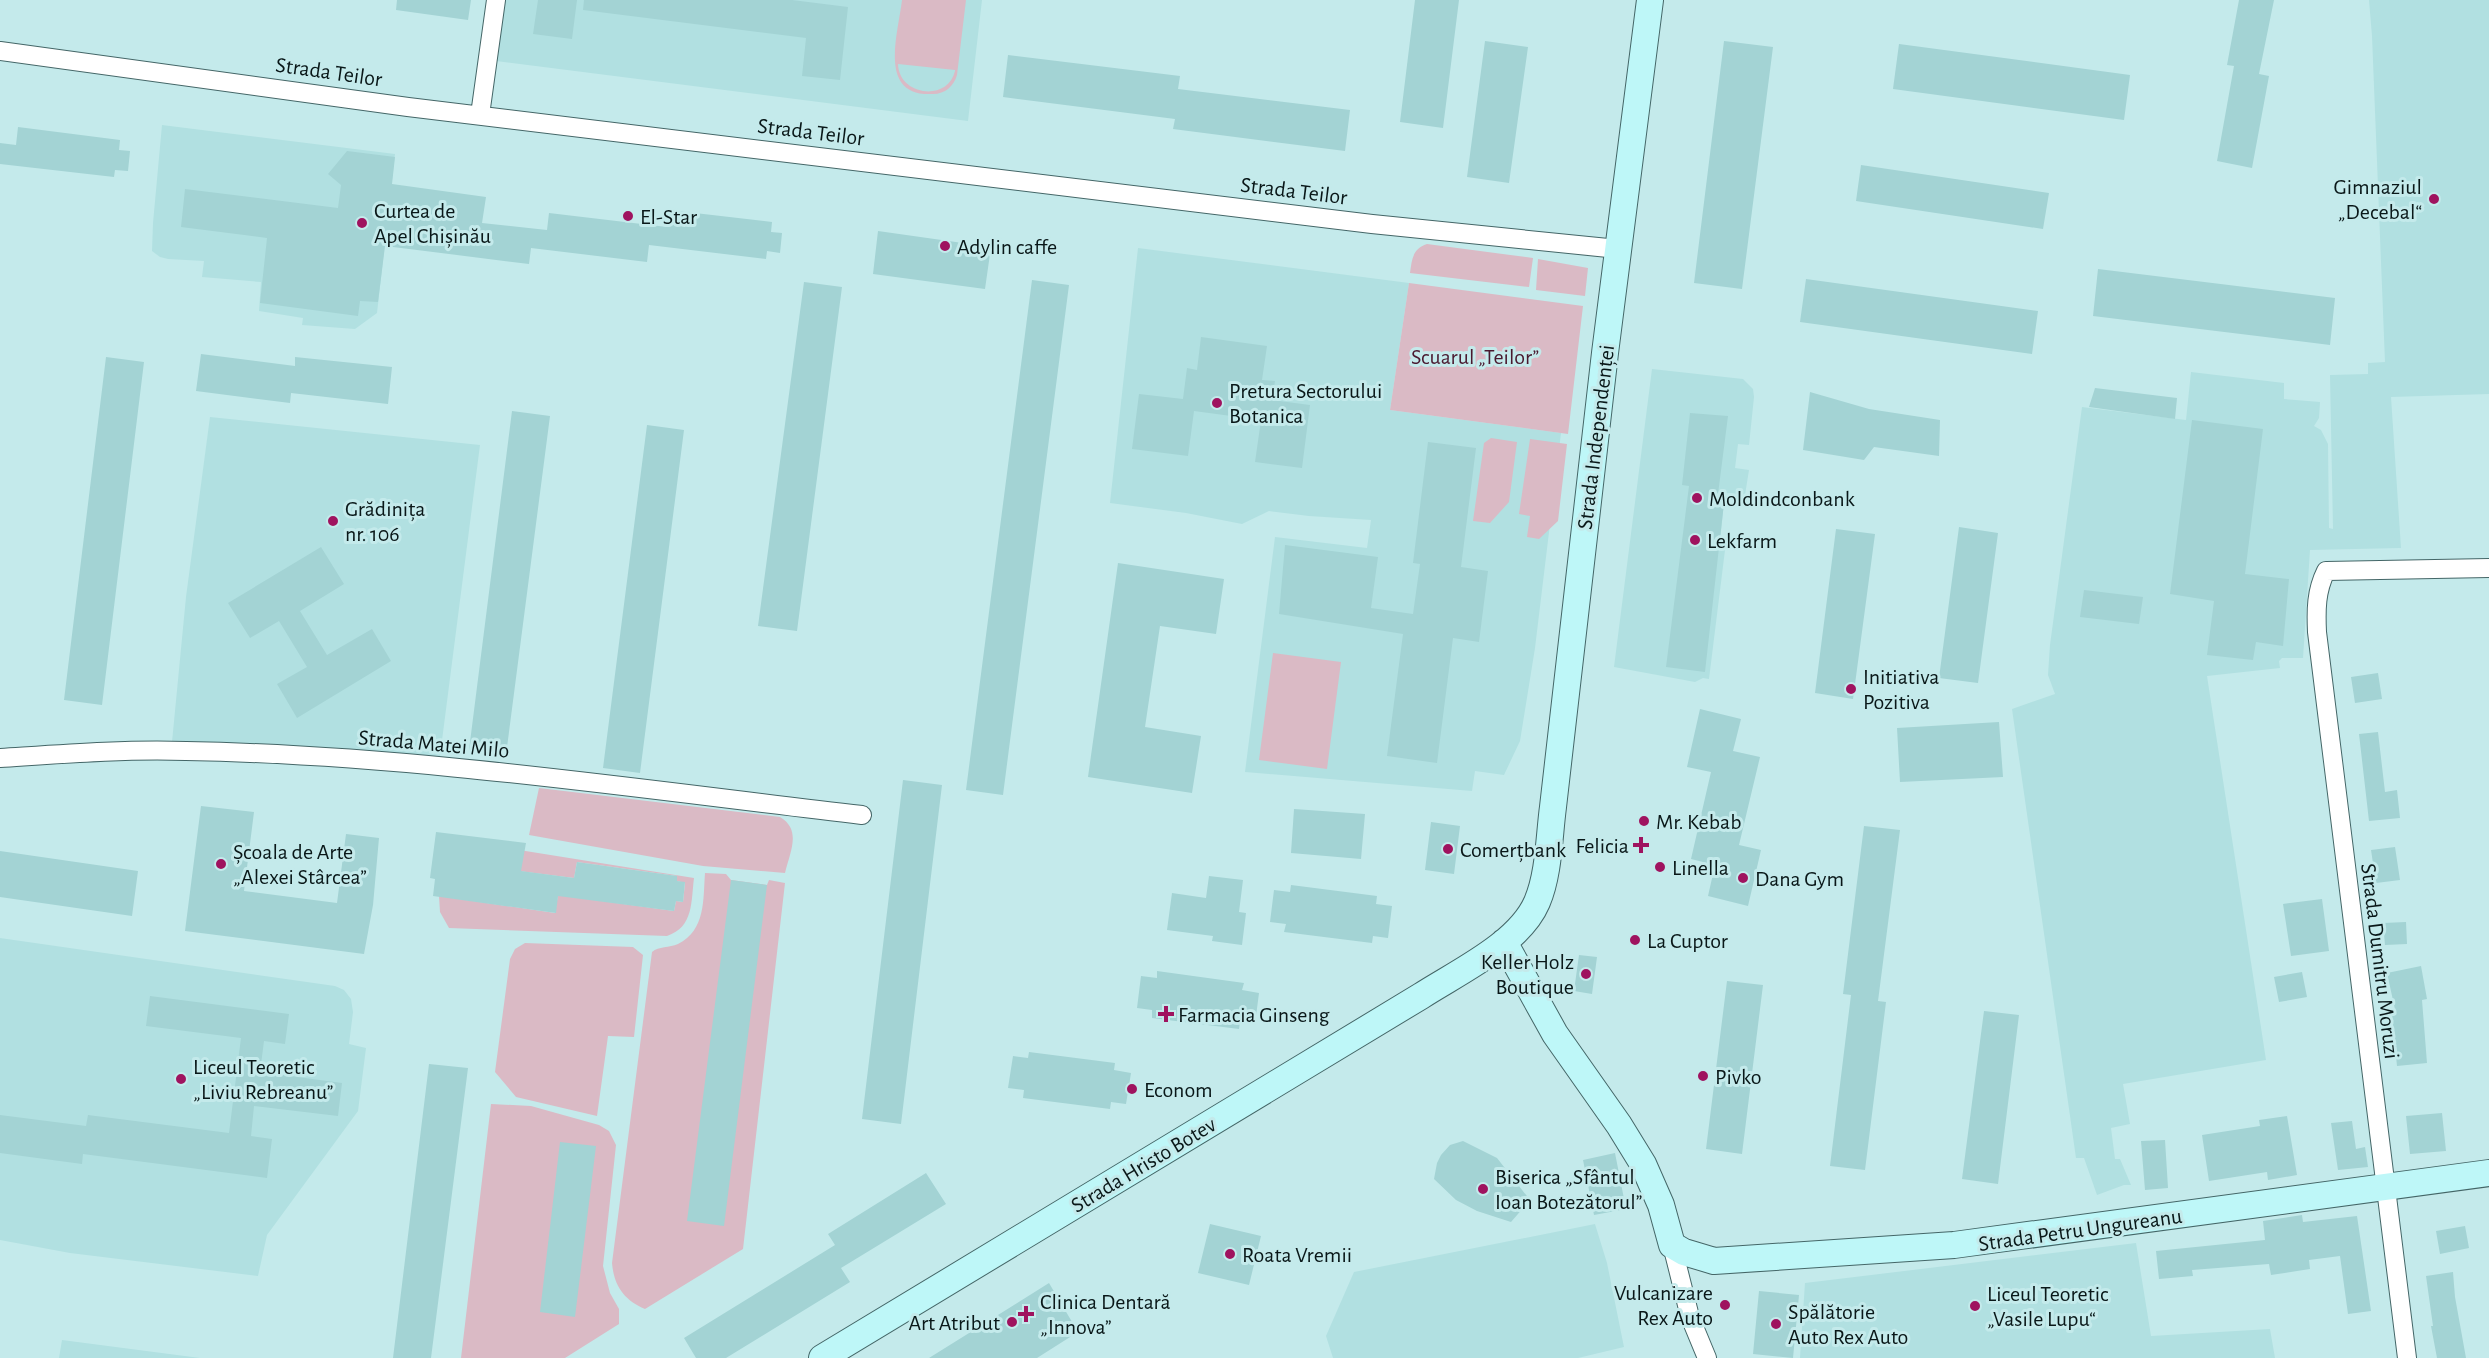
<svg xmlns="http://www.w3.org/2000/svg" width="2489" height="1358" font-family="'Alegreya Sans',sans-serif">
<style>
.built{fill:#b1e0e1}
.green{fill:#dabac5;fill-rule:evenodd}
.building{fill:#a3d3d4}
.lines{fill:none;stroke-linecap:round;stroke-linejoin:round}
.minor-casing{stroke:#446667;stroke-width:20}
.secondary-casing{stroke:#446667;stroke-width:28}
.minor{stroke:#fff;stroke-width:18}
.secondary{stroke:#bef7f8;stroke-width:26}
.poi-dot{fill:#9f135f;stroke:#c4eaeb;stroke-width:2}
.labels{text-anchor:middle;stroke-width:6;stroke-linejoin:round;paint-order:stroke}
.street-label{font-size:22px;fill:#091718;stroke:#c4eaeb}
.poi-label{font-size:22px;fill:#091718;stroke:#c4eaeb;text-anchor:start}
.park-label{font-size:22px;fill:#4a192f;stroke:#c4eaeb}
</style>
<rect width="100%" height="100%" fill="#c4eaeb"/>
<path class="built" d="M504,0h478l-14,121 -472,-60z
M2369,0h120v394l-98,3 10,151 -91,2 -7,108h-21l-3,3 1,7 -73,8 59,384 -143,24 7,40 -19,4 4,31h5l11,26h-7l-27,10 -13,-37h-8l-64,-449 43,-15 -7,-19 2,-30 32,-238 104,13 5,-48 93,11v16l36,3 -1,16 -5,8 7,4 7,14 1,84 4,1 -3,-154 38,-1v-11l17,-1 -13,-326z
M162,125l233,29 -18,159 -22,16 -53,-4 1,-7 -44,-7 2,-29 -59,-5 2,-16 -36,-2 -8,-2 -8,-6 1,-28z
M1138,248l271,35 -19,127 171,23 -26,215 -15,93 -16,34 -29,-4 -3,20 -227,-19 30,-235 92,11 4,-28 -62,-4 -40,-5 -27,13 -56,-11 -76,-10z
M1652,369l91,10 10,10 1,8 -5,48 -11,-1 -3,24 14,2 -4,25 -20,-2 -5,48 6,1 -17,137 -6,-1 -8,4 -81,-15z
M210,417l270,28 -40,311 -268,-14 14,-145z
M0,938l335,48 9,4 7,9 2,13 -4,32 17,4 -8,63 -91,124 -9,41 -188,-23 -70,-13z
M1595,1224l12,39 17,84 -46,11h-245l-7,-22 28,-64z
M2136,1243l15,93 119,-7 5,29h-475l5,-75z
M62,1340l138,18h-141z"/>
<path class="green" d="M902,0h64l-9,75c-3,11 -12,19 -24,19 -56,3 -35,-59 -31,-94zM898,64l57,6v1c-7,31 -56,25 -57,-7z
M1427,244l106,14 -4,29 -119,-14c2,-13 2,-24 17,-29z
M1538,259l50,9 -3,28 -49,-6z
M1409,283l174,23 -15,128 -178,-24z
M1491,438l26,4 -8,60 -19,21 -17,-2 11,-78z
M1530,439l37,5 -9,77 -19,18 -12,-2 3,-21 -11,-2z
M1273,653l68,9 -14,107 -68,-9z
M539,788l241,29c22,13 10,35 5,56l-82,-7 -174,-31z
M513,849l181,29c-3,23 0,49 -27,58l-218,-8 -9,-16 -1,-16 116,17 3,-18 116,16 2,-10 7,1 2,-19 -8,-2v-5l-100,-14 -3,16 -63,-8z
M705,873l21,1 5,6 36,5 2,-5 16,3 -42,366 -98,60c-21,-9 -31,-23 -33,-46l40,-311c7,-6 17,-4 26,-8 28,-14 25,-45 27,-71z
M525,943l108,4 10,8 -9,82 -26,-1 -11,80 -81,-19 -21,-25 15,-113 5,-10z
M491,1104l40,2 68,19 10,6 7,14 -13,121 7,27 9,16v15l-54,34h-104z"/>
<path class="building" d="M397,0h74l-3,20 -72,-10z
M538,0h39l-5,39 -39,-5z
M584,0h208l56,7 -8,73 -38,-4 4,-38 -223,-28z
M1415,0h44l-16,128 -43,-6z
M2239,0h35l-15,74 10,2 -17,92 -35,-7 17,-95 -7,-1z
M1485,41l43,6 -19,136 -42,-6z
M1724,41l49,6 -31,242 -48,-6z
M1899,44l231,31 -6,45 -231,-31z
M1008,55l172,21 -2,13 172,21 -5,41 -172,-22 2,-10 -172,-22z
M18,127l102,13 -1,10 11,1 -2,20 -13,-1 -1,7 -114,-13v-21l16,2z
M347,151l48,6 -3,27 94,13 -4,26 65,7 2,-17 118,14 2,-17 103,12 -1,10 11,1 -2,20 -13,-2 -1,8 -117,-14 -2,17 -116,-14 -2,16 -144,-18 -7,56 -18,-1 -2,15 -98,-13 7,-65 -86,-11 4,-38 153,19 3,-23 -13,-11z
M1861,165l188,28 -6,36 -187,-28z
M878,231l113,16 -6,42 -112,-15z
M2098,269l237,29 -5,47 -237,-29z
M1806,279l232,32 -6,43 -232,-32z
M1032,280l37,5 -66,510 -37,-5z
M804,282l38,5 -45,344 -39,-5z
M1201,337l66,9 -5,34 13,1 -3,19 38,5 -8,63 -47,-6 6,-42 -67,-9 -6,45 -56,-7 7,-55 44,5 4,-31 10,2z
M201,354l94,12v-9l97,10 -4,37 -97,-11 -1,10 -94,-12z
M106,357l38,5 -42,343 -38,-5z
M2095,388l82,10 -2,21 -86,-12z
M1810,392l59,17 71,11 -1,36 -65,-9 -10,13 -61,-10z
M512,411l38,5 -44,339 -37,-5z
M1690,413l38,3 -10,78h7l-20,178 -39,-5 23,-181 -7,-1z
M2192,420l71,9 -18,145 44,5 -6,67 -27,-4 -3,18 -46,-5 7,-54 -44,-7z
M647,425l37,5 -44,343 -37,-5z
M1428,442l48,6 -15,119 27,4 -9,71 -26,-4 -16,125 -50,-7 16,-122 -124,-20 6,-69 93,12 -7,51 42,6 7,-50 -7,-1z
M1959,527l39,6 -20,150 -39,-5z
M1836,529l39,5 -22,165 -38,-6z
M321,547l23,37 -44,27 27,44 45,-26 19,32 -94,57 -20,-34 30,-17 -28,-46 -29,17 -22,-35z
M1118,563l106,16 -8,55 -56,-8 -15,101 56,9 -9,57 -104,-16z
M2084,590l59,7 -4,27 -59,-7z
M2378,673l4,26 -27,4 -4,-26z
M1700,709l41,10 -8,32 27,6 -21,88 22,5 -13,56 -40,-10 7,-31 -24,-6 20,-87 -24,-5z
M1999,722l4,55 -103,5 -3,-54z
M2378,732l7,60 12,-2 3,28 -31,3 -10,-87z
M903,780l39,5 -41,339 -39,-5z
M201,806l53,6 -10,79 93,12 9,-69 33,4 -6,67 -9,49 -179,-23z
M1294,809l71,5 -4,45 -70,-6z
M1431,822l29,4 -6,48 -29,-4z
M1864,826l36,4 -22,171 8,1 -21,168 -35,-4 21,-171 -8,-1z
M436,832l90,11 -5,28 53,7 3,-16 100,14v5l8,1 -2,20 -7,-1 -2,10 -116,-15 -2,17 -123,-17 2,-17 -5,-1z
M2395,847l5,33 -24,3 -5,-33z
M0,851l138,20 -6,45 -132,-19z
M1209,876l34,4 -4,32 7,1 -4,32 -30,-4 1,-5 -46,-6 5,-37 34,5z
M731,880l36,5 -43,341 -37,-5z
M1291,885l86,11 -1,8 16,2 -4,32 -15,-2 -1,7 -88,-11 2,-8 -16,-2 4,-32 16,2z
M2322,899l7,52 -38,5 -8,-52z
M2406,922l1,22 -22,1 -2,-22z
M1579,955l18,2 -5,37 -18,-3z
M2421,966l6,33 -5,1 5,63 -30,3 -5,-51 4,-1 -9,-41z
M1157,971l87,12 -2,7 17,3 -4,31 -15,-2 -1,7 -87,-11v-8l-15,-2 4,-32 16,2z
M2302,972l5,25 -28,5 -5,-25z
M1727,981l36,4 -21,169 -36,-5z
M150,996l139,18 -4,30 -21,-3 -4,31 82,11 -4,33 -84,-10 -3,30 21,3 -5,39 -184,-24 -1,10 -82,-11v-38l86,11 2,-11 141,18 12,-95 -95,-12z
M1984,1011l35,4 -21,169 -36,-5z
M1029,1052l86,11 -1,7 17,3 -5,31 -15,-2 -1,7 -87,-11 1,-8 -16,-2 5,-32 15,2z
M429,1064l39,4 -37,290h-38z
M2442,1113l4,38 -36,3 -4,-38z
M2287,1116l10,59 -29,5 -1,-8 -58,9 -7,-46 58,-9 -1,-6z
M2352,1121l4,28 9,-2 3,20 -30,3 -7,-47z
M2165,1140l3,48 -23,2 -4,-49z
M1463,1141l34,17 33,42 -19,22 -34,-11 -21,-11 -22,-21 3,-16 4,-8 9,-10z
M560,1142l36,4 -21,171 -35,-5z
M1615,1153l11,56 -32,6 -11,-55z
M926,1173l20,31 -105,64 9,14 -124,76h-30l-12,-20 151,-93 -7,-11z
M2302,1215l1,7 54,-6 14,95 -23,3 -8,-58 -31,4 1,9 -39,6 -2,-11 -77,6 1,6 -34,3 -3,-28 109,-11 -2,-19z
M1210,1224l51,12 -12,49 -51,-12z
M2465,1226l4,22 -29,6 -4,-23z
M2453,1272l2,25 11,61h-29l-6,-32h2l-7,-50z
M1049,1283l29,49 -41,26h-108z
M1759,1291l40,4 -6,63 -40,-4z"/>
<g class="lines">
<g class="minor-casing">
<path id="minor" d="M0,51l408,56 964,117 246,25
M480,115l16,-115
M0,758c62,-4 124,-9 186,-7 226,4 451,38 676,64
M1672,1245l18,72 17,41
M2407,1358l-90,-726c-1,-22 -1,-41 9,-61l163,-3"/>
</g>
<g class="secondary-casing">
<path id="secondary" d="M1504,942l51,92 64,91 24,39 18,41 11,40 12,7 30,9 240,-16 535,-72
M822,1358l599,-362c37,-24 98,-52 116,-94 12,-28 12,-65 16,-95l52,-454 45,-353"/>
</g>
<use href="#minor" class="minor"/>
<use href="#secondary" class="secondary"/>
</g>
<g class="poi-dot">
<circle cx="2434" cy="199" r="6"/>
<circle cx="628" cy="216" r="6"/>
<circle cx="362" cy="223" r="6"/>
<circle cx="945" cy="246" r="6"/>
<circle cx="1217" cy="403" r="6"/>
<circle cx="1697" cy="498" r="6"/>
<circle cx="333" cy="521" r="6"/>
<circle cx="1695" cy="540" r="6"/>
<circle cx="1851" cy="689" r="6"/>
<circle cx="1644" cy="821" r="6"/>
<path d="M1638 836h6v6h6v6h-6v6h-6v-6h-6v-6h6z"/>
<circle cx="1448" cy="849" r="6"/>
<circle cx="221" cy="864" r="6"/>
<circle cx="1660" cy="867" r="6"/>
<circle cx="1743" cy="878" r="6"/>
<circle cx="1635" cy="940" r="6"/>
<circle cx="1586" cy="974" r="6"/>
<path d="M1163 1005h6v6h6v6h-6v6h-6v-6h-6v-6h6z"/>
<circle cx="1703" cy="1076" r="6"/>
<circle cx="181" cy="1079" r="6"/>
<circle cx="1132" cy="1089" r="6"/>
<circle cx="1483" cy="1189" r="6"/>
<circle cx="1230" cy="1254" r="6"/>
<circle cx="1725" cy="1305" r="6"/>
<circle cx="1975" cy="1306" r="6"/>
<path d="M1023 1305h6v6h6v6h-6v6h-6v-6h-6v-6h6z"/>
<circle cx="1012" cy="1322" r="6"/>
<circle cx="1776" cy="1324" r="6"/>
</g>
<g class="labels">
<g class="street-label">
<text transform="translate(329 71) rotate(8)" y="8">Strada Teilor</text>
<text transform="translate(811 131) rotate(7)" y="8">Strada Teilor</text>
<text transform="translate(1294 190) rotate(7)" y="8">Strada Teilor</text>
<text transform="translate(1595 437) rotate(-83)" y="8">Strada Independenței</text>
<text transform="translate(434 743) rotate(5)" y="8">Strada Matei Milo</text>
<text transform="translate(2381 961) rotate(83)" y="8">Strada Dumitru Moruzi</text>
<text transform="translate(1143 1164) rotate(-31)" y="8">Strada Hristo Botev</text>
<text transform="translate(2080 1229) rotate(-8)" y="8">Strada Petru Ungureanu</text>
</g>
<g class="poi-label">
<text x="2422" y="194" text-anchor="end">Gimnaziul<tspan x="2422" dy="25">„Decebal“</tspan></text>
<text x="374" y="218">Curtea de<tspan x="374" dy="25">Apel Chișinău</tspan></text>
<text x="640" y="224">El-Star</text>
<text x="957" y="254">Adylin caffe</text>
<text x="1229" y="398">Pretura Sectorului<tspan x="1229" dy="25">Botanica</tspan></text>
<text x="1709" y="506">Moldindconbank</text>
<text x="345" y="516">Grădinița<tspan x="345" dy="25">nr. 106</tspan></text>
<text x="1707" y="548">Lekfarm</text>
<text x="1863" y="684">Initiativa<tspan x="1863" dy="25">Pozitiva</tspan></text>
<text x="1656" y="829">Mr. Kebab</text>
<text x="1629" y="853" text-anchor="end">Felicia</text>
<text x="1460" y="857">Comerțbank</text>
<text x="233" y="859">Școala de Arte<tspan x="233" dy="25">„Alexei Stârcea”</tspan></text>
<text x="1672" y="875">Linella</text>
<text x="1755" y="886">Dana Gym</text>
<text x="1647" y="948">La Cuptor</text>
<text x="1574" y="969" text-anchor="end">Keller Holz<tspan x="1574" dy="25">Boutique</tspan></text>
<text x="1178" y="1022">Farmacia Ginseng</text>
<text x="193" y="1074">Liceul Teoretic<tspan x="193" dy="25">„Liviu Rebreanu”</tspan></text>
<text x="1715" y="1084">Pivko</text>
<text x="1144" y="1097">Econom</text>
<text x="1495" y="1184">Biserica „Sfântul<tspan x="1495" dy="25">Ioan Botezătorul”</tspan></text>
<text x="1242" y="1262">Roata Vremii</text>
<text x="1713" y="1300" text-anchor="end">Vulcanizare<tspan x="1713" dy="25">Rex Auto</tspan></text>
<text x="1987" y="1301">Liceul Teoretic<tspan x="1987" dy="25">„Vasile Lupu“</tspan></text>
<text x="1040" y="1309">Clinica Dentară<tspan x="1040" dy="25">„Innova”</tspan></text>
<text x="1788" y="1319">Spălătorie<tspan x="1788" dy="25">Auto Rex Auto</tspan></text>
<text x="1000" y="1330" text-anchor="end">Art Atribut</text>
</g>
<g class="park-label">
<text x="1475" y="364">Scuarul „Teilor”</text>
</g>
</g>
</svg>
